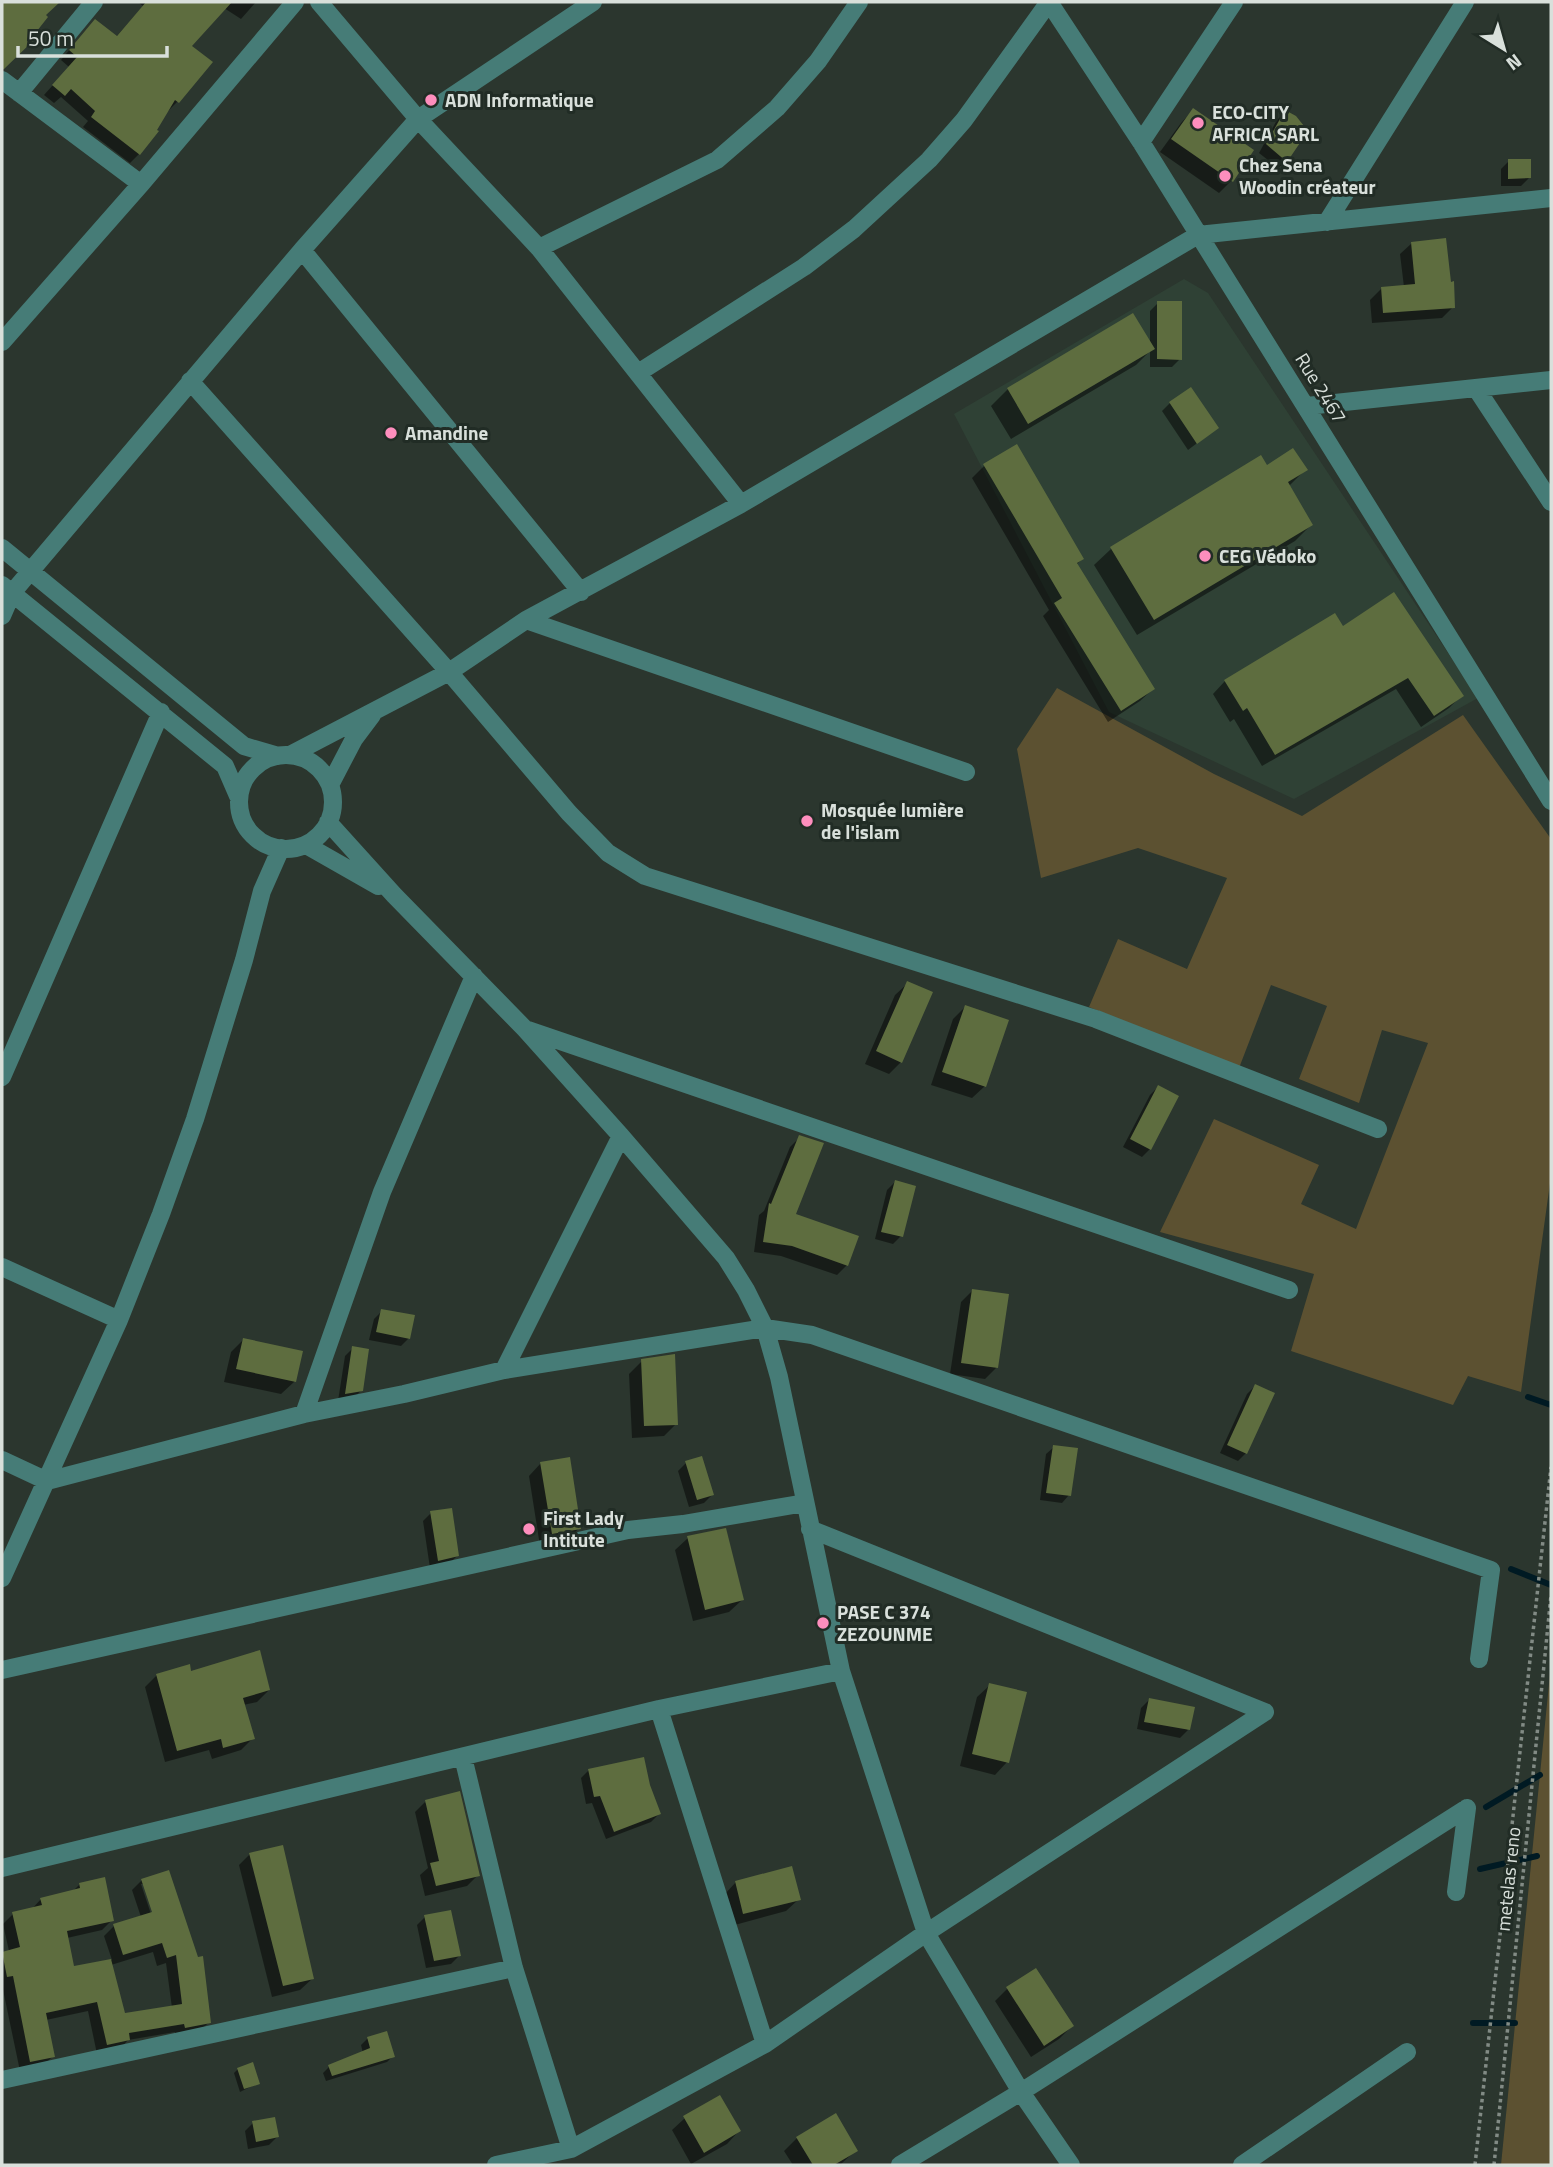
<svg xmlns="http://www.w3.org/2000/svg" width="1553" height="2167" font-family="'Titillium Web',sans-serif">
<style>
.built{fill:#2f4135}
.green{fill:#5c5131}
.shadow{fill:#0007;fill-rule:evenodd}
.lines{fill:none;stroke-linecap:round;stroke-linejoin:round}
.stream{stroke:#001a23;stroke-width:6}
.building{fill:#5e6d3f}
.path{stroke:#828b85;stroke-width:3.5;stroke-dasharray:3.5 3.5;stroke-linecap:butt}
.minor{stroke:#467c77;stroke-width:18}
.poi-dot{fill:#fe8ebd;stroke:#212c25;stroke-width:2.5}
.labels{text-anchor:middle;stroke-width:6;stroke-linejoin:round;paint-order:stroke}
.poi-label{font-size:19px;font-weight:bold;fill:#d9e0db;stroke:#212c25;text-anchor:start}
.street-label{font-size:19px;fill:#d9e0db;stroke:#212c25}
</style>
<rect width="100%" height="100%" fill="#2b362e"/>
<path class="built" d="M1184,279l24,14 270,405 -184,101 -185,-87 -155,-298z"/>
<path class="green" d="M1057,688l157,86 88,42 161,-101 88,124v337l-30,216 -53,-16 -15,29 -162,-54 23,-77 -154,-42 54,-113 105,46 -18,39 55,25 72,-186 -46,-13 -23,73 -60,-24 28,-73 -56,-21 -32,83 -150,-61 29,-68 69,30 40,-91 -89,-30 -97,30 -24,-129z
M1551,1664v501h-50z"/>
<path class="shadow" d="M2,2h55l-13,13 -13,21 2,3 -31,30z
M138,2h118l-15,17 -17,-11 -34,38 20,16 -33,40 -9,9 -1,-1 -28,44 -9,9 -47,-36 5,-6 -27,-24 -7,6 -10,-8 25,-28 -8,-7 25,-30 30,7 27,-31z
M1193,110l38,71 -12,12 -59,-41 21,-29z
M1285,112l1,49 -8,7 -19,-15 18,-33z
M1509,161l20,17 -8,8h-20v-17z
M1412,243l41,64 -11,11 -70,5 -2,-23 12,-12 22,-1 -4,-33z
M1158,303l22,56 -8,8h-22v-16l-14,14 -125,74 -20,-33 17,-17 142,-45v-33z
M1170,403l47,25 -29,22 -26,-39z
M1260,458l6,10 39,2 -17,17 23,38 -16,16 -158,94 -43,-70 17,-16z
M984,466l98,93 -6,6 77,124 -13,12 -32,21 -65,-106 6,-6 -77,-132z
M1343,628l119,67 -13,13 -28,19 -25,-38 -134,77 -28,-47 -4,3 -17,-28 12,-13z
M908,983l-7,79 -12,12 -24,-10 30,-69z
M965,1007l20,79 -13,12 -41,-13 22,-66z
M1158,1087l-8,62 -8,8 -19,-10 27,-52z
M800,1137l-7,78 54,50 -10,10 -56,-19 -27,-4 5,-37 5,-4 26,-64z
M895,1182l6,54 -8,8 -18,-5 12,-49z
M972,1291l24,77 -11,11 -35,-5 11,-72z
M382,1311l27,27 -8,8 -32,-6 5,-21z
M243,1340l58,12 -7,30 -13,12 -57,-12 7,-30z
M353,1348l9,42 -9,8 -15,3 7,-45z
M642,1361l34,63 -12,12 -32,2 -3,-64z
M1255,1386l-9,67 -8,8 -18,-8 27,-59z
M1054,1447l15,48 -7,8 -22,-3 6,-46z
M541,1463l38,65 -12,13 -27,5 -11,-70z
M686,1463l26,32 -8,8 -15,4 -11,-36z
M431,1513l26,43 -8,8 -19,4 -7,-47z
M688,1538l54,62 -13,12 -36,9 -18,-71z
M190,1673l79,17 -12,12 -14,3 10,33 -12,12 -29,9 -3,-9 -44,12 -20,-75 12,-12z
M990,1685l17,77 -12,13 -35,-9 17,-69z
M1149,1700l39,30 -8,8 -43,-9 4,-21z
M589,1770l59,15 11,29 -8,8 -45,17 -14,-36 -6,1 -5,-26z
M425,1802l53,73 -11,11 -42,10 -5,-21 8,-7 -13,-56z
M250,1854l62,125 -12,11 -28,7 -33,-132z
M168,1872l29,86h4l8,64 -10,10 -24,5v-5l-47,8 -9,10 -22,4 -9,-43 -42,9 7,36 -10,10 -23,5 -18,-86v-32l7,-2 -6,-27 10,-10 18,-4 10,-11 32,-8 7,-7 23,-5 9,41 -10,10 -35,8 6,30 39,-8 -8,-24 10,-10 27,-9 -9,-27 10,-10zM141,1884h4l11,35 -3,1zM153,1952l4,14 9,-3 6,45 -49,7 -12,-50z
M736,1882l63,17 -13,12 -55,15 -7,-31z
M425,1917l34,39 -8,8 -25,4 -9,-43z
M1008,1988l64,38 -13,13 -28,18 -36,-56z
M386,2033l7,23 -6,6 -61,19 -3,-8 6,-6 34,-14 -2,-8 6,-6z
M238,2069l20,14 -18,9 -6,-19z
M685,2118l54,13 -12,13 -36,20 -19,-34z
M253,2123l24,14 -8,8 -21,4 -3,-18z
M797,2138l58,13 -15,14h-47l-9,-14z"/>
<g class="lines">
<path class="stream" d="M1528,1397l23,8
M1511,1569l40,16
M1486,1807l54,-32
M1480,1869l57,-13
M1473,2023h42"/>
</g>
<path class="building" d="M2,2h58l-14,13 2,2 -15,19 2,3 -31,30h-2z
M146,2h86l-40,44 21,16 -34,41 -4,-3 -18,30 2,1 -19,24 -49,-38 4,-6 -24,-22 -6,7 -13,-11 25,-28 -8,-7 26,-31 22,17z
M1193,108l61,42 -21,32 -62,-43z
M1285,110l11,6 12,15 -21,31 -21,-18z
M1508,159h23v19l-23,1z
M1446,238l5,44 3,-1 1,27 -72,5 -2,-26 34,-3 -4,-42z
M1157,301h25v59l-25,-1z
M1133,313l22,36 -127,75 -21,-36z
M1191,387l28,41 -22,16 -28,-42z
M1017,444l67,115 -7,4 78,126 -34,22 -67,-108 8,-5 -79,-134z
M1293,448l15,22 -20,12 25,43 -159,95 -44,-73 151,-92 6,10z
M1394,592l70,104 -30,20 -26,-38 -133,77 -28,-47 -4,3 -19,-31 111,-67 8,13z
M907,981l26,11 -31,71 -26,-12z
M965,1005l44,15 -23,67 -44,-15z
M1158,1085l21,11 -28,54 -21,-11z
M799,1135l25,8 -28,71 63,22 -11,30 -56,-20 -29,-4 6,-39 2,1z
M895,1180l21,6 -13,51 -22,-5z
M972,1289l37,5 -11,74 -37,-5z
M381,1309l34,6 -5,24 -34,-7z
M243,1338l60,13 -7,31 -60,-13z
M352,1346l17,3 -6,42 -18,3z
M675,1354l3,71 -34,1 -3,-67z
M1255,1384l20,9 -28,61 -20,-9z
M1053,1445l25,3 -7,48 -25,-3z
M702,1456l12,39 -17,5 -12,-39z
M570,1457l11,72 -29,5 -12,-72z
M452,1508l7,48 -21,5 -8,-50z
M726,1528l18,72 -39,10 -18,-74z
M260,1650l10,40 -27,8 12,41 -32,9 -2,-9 -44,12 -21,-77 34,-10 1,7z
M989,1683l38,9 -18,71 -37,-9z
M1149,1698l46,9 -5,23 -46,-8z
M644,1757l6,28 11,29 -47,18 -14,-36 -6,1 -6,-28z
M460,1791l20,85 -44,10 -6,-23 9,-2 -14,-61z
M283,1845l31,134 -31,7 -34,-133z
M792,1866l9,34 -58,14 -8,-33z
M169,1870l29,87 5,-1 8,67 -26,5 -1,-4 -55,9 1,7 -23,5 -10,-43 -51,11 9,44 -25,5 -17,-86 -6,1 -5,-25 18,-5 -8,-35 30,-7 -2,-7 40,-10 -1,-5 26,-6 9,44 -47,10 7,35 37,-7 14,54 57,-9 -6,-49 -9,3 -5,-15 -39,12 -10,-31 39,-12 -11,-33z
M451,1910l10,46 -27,5 -10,-46z
M1036,1968l38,58 -30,20 -38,-59z
M387,2031l8,26 -63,19 -4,-11 42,-17 -3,-11z
M253,2062l7,22 -16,5 -7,-21z
M720,2095l21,36 -37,22 -21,-37z
M836,2113l22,38 -24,14h-21l-17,-28z
M275,2117l4,20 -23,5 -4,-21z"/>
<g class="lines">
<path class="path" d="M1475,2165l76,-698
M1494,2165l57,-570"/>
<path class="minor" d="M319,2l99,117 121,129 202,256
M1049,2l92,140 410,659
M2,80l139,104
M19,93l75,-91
M1141,142l93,-140
M1327,222l138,-220
M539,248l178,-88 60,-52 41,-47 41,-59
M302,250l279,342
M2,342l139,-158 154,-182
M638,373l166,-106 50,-38 75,-69 35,-40 85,-118
M190,381l259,291 120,141 39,40 37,23 451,143 282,110
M1476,388l75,114
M1307,406l244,-26
M2,548l242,198 34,10
M2,585l223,181 13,30
M2,616l10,-23 290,-343 116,-131 175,-117
M526,620l440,152
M290,755l159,-83 77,-52 215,-116 457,-269 353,-37
M239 802a47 47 0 1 1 94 0a47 47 0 1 1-94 0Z
M331,783l23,-44 18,-24
M328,822l66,73 131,134 96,107 105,122 20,32 19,38 14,49 62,294 85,262 95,159 50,73
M306,845l72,41
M528,1030l761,260
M2,1077l159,-365
M2,1267l117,53
M504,1370l117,-234
M304,1414l78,-222 92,-216
M2,1460l45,21 257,-67 100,-20 100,-24 261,-42 47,7 679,235 -12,89
M810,1529l455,183
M2,1578l117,-258 42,-106 34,-95 49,-159 18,-69 19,-43
M2,1670l626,-140 55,-6 122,-21
M659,1709l106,335
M463,1757l51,211 57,181
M2,1868l657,-159 182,-38
M1456,1892l11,-84
M2,2080l512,-112
M496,2165l75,-16 194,-105 161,-111 339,-221
M900,2165l121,-73 446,-284
M1242,2165l165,-113"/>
</g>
<g class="poi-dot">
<circle cx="431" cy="100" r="7"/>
<circle cx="1198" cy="123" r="7"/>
<circle cx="1225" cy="176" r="7"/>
<circle cx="391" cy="433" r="7"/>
<circle cx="1205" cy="556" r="7"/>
<circle cx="807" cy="821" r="7"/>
<circle cx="529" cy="1529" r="7"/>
<circle cx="823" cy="1623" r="7"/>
</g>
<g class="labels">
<g class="poi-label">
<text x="445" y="107">ADN Informatique</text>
<text x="1212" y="119">ECO-CITY<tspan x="1212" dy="22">AFRICA SARL</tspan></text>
<text x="1239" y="172">Chez Sena<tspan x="1239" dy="22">Woodin créateur</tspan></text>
<text x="405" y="440">Amandine</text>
<text x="1219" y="563">CEG Védoko</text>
<text x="821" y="817">Mosquée lumière<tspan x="821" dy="22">de l'islam</tspan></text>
<text x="543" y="1525">First Lady<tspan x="543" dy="22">Intitute</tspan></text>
<text x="837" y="1619">PASE C 374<tspan x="837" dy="22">ZEZOUNME</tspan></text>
</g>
<g class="street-label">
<text transform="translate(1321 388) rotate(58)" y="7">Rue 2467</text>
<text transform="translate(1508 1879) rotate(-84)" y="7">metelas reno</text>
</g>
</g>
<rect width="1553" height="2167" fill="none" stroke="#d9e0db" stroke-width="7"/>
<g transform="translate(1504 49) rotate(143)" stroke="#212c25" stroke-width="5" paint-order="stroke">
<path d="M0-5L12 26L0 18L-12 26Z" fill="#d9e0db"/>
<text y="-10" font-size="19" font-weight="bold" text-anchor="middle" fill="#d9e0db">N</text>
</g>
<path d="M18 46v10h149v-10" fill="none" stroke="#d9e0db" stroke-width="3.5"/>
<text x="28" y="46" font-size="21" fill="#d9e0db" stroke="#212c25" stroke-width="5" paint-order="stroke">50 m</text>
</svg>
